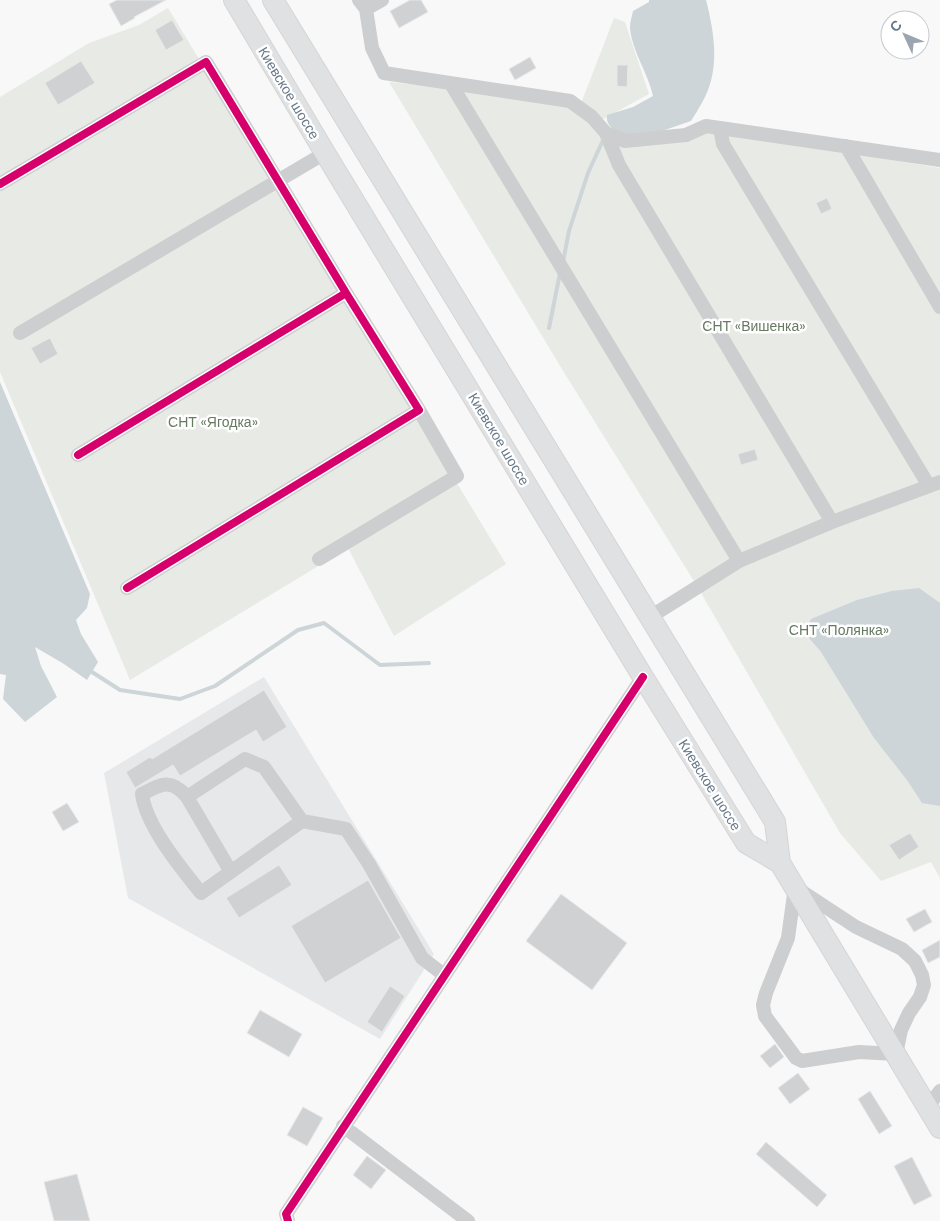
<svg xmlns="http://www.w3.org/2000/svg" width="940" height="1221" font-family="'DM Sans',sans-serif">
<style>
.built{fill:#e7e8e9}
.green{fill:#e7eae5}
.water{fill:#cdd5d8}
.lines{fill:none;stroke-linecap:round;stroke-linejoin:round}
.stream{stroke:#cdd5d8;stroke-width:4}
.building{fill:#cfd1d3;stroke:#e8e8e8}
.highway-casing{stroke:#d5d5d6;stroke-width:22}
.minor{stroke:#cdcecf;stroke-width:14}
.highway{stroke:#e0e1e2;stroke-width:20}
.cycleway-casing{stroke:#fff;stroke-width:11}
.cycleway{stroke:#d6006c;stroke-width:8}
.labels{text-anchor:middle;stroke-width:5;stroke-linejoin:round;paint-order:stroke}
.street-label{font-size:14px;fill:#677889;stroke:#fff}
.park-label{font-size:14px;fill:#667a62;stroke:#fff}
</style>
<rect width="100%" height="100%" fill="#f8f8f8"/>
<path class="built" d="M264,677l170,277 -54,85 -252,-141 -24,-125z"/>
<path class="green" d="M168,8l338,556 -112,72 -46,-88 -218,132 -130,-308v-275l89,-54 50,-18z
M614,18l11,4 24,72 -53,29 27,21 85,-14 232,38v710l-9,-16 -50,19 -41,-48 -143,-247 -132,-212 -176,-292 193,19z"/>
<path class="water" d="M649,0h57c8,31 14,66 -1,97 -4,8 -9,16 -14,24l-29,10 -34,7c-9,-6 -23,-10 -21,-23l26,-8 20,-11c-5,-23 -22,-47 -23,-69 0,-5 2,-11 3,-16l16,-9z
M0,382l90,212 -3,14 -11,12 5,14 17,28 -11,18 -23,-16 -29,-17 6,19 16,31 -32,25 -22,-23 3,-24 -6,-1z
M919,588l21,15v203l-18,-3 -15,-23 -33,-42 -53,-86 -17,-20 7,-13 46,-19 35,-9z"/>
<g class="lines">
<path class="stream" d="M563,262l6,-31 19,-58 16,-35
M549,328l11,-55
M92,672l28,18 60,9 35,-13 83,-56 26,-7 56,42 49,-2"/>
</g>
<path class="building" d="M117,0h49l-32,17 1,1 -14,8 -12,-22z
M410,0h11l7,12 -29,16 -9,-17z
M172,20l12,20 -18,10 -11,-20z
M530,57l6,11 -21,12 -6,-11z
M81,61l14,22 -37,22 -13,-22z
M617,65h11l-1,22 -10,-1z
M827,198l5,11 -11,5 -5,-11z
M50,338l8,16 -18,10 -9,-16z
M755,449l3,11 -17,5 -3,-11z
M264,690l23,37 -24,15 -7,-12 -76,46 -7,-11 -38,23 -9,-16 24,-15 2,2z
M67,803l12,19 -16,9 -11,-19z
M910,833l9,14 -20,13 -10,-15z
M279,865l13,20 -53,33 -13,-20z
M368,880l33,58 -76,45 -34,-57z
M561,894l66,49 -35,47 -66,-49z
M925,909l7,13 -18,10 -8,-13z
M940,940v17l-12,6 -6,-13z
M390,986l15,10 -23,36 -15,-10z
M260,1010l42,24 -13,23 -42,-24z
M775,1044l9,13 -14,11 -10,-12z
M798,1073l12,16 -20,15 -12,-16z
M870,1091l22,35 -13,8 -21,-35z
M303,1107l20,11 -16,28 -20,-11z
M766,1142l61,53 -10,12 -61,-53z
M367,1156l19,14 -15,19 -18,-14z
M912,1157l20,39 -18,9 -20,-39z
M77,1174l13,47h-36l-10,-39z"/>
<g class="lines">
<g class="highway-casing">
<path id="highway" d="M234,0l91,153 318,524 103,166 34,20
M273,0l502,822 5,41 160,265"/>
</g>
<path class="minor" d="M359,0l7,9 6,39 12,25 186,28 22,16 14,16 19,8 61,-6 20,-9 234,34
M366,9l16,-9
M451,84l288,477
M720,128l3,16 206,342
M606,133l13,32 213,357
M846,146l94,161
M0,184l206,-122 140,231 -268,162
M20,333l305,-180
M319,559l138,-83 -38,-66
M127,588l292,-178 -73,-117
M650,617l89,-56 93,-39 108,-40
M187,797l44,75
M302,821l-101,72c-20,-25 -55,-67 -59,-99 19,-10 29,-16 45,3l58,-38 19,8 38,54 44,8 23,35 53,94 22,17
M795,887l61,40 46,22 13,12 7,14 2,10 -4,12 -11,16 -8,17 -5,24 -37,-2 -57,9 -6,-3 -31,-42 -2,-11 3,-12 22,-55z
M928,1106l12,-15
M343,1126l125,95
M288,1221l-2,-7 357,-537"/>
<use href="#highway" class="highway"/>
<g class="cycleway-casing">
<path id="cycleway" d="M0,184l206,-122 140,231 -268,162
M127,588l292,-178 -73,-117
M288,1221l-2,-7 357,-537"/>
</g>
<use href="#cycleway" class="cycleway"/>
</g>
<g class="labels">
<g class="street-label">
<text transform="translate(289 93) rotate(59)" y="5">Киевское шоссе</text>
<text transform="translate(499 439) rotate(59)" y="5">Киевское шоссе</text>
<text transform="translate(710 785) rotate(58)" y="5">Киевское шоссе</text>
</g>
<g class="park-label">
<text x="754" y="331">СНТ «Вишенка»</text>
<text x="213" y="427">СНТ «Ягодка»</text>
<text x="839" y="635">СНТ «Полянка»</text>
</g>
</g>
<g transform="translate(905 35) rotate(314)"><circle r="24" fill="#ffffff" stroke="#c2c9d0"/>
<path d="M0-4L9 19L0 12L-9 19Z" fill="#9aa5b0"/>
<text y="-8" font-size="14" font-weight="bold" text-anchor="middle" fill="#677889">С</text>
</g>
</svg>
